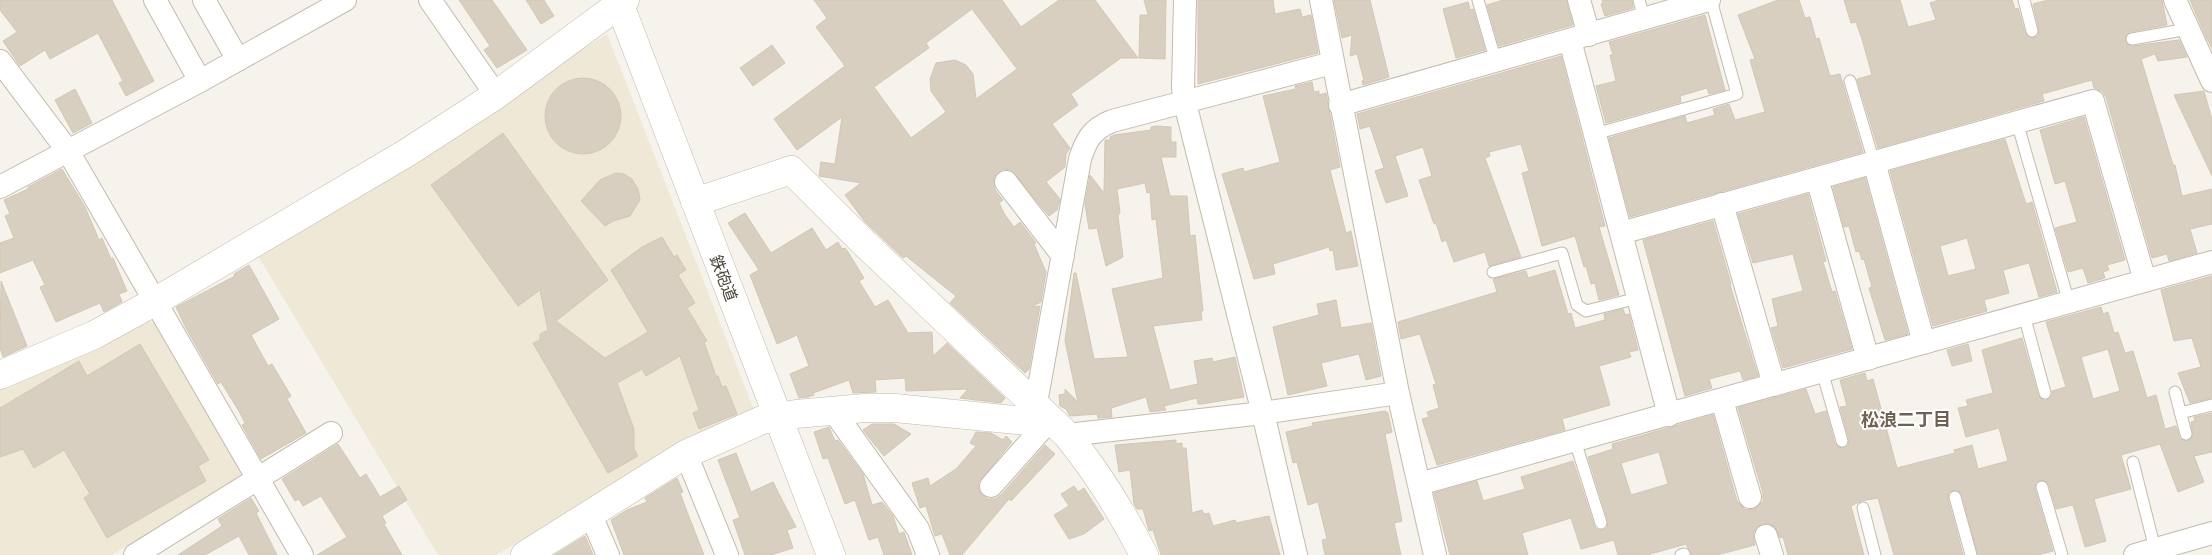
<svg xmlns="http://www.w3.org/2000/svg" width="2212" height="555" font-family="Quicksand,'Noto Sans JP',sans-serif">
<style>
.education{fill:#efe8d6}
.building{fill:#d8cfc1;stroke:#d3c7b4;fill-rule:evenodd}
.lines{fill:none;stroke-linecap:round;stroke-linejoin:round}
.service-casing{stroke:#c2bbae;stroke-width:13}
.minor-casing{stroke:#c2bbae;stroke-width:24}
.tertiary-casing{stroke:#c2bbae;stroke-width:29}
.service{stroke:#fff;stroke-width:11}
.minor{stroke:#fff;stroke-width:22}
.tertiary{stroke:#fff;stroke-width:28}
.labels{text-anchor:middle;stroke-width:4;stroke-linejoin:round;paint-order:stroke}
.street-label{font-size:16px;fill:#4b4439;stroke:#fff}
.neighbourhood-label{font-size:18px;font-weight:bold;fill:#6e6250;stroke:#fff}
</style>
<rect width="100%" height="100%" fill="#f6f3ec"/>
<path class="education" d="M607,34l147,376 -57,26 -201,119h-58l-180,-299z
M148,321l7,1 88,147 -3,9 -128,77h-112v-167z"/>
<path class="building" d="M0,0h112l42,81 -28,15 -7,-13 4,-2 -25,-48 -48,26 -5,-9 -25,16 -17,-25 14,-9 -17,-22z
M459,0h33l35,50 -30,18 -13,-18 6,-4z
M526,0h18l10,16 -13,8z
M814,0h188l19,27 38,-27h36l43,58h-17l-50,36 7,11 -26,19 18,24 -4,6 -1,13 -19,15 14,17 -3,11 -8,6 -38,-46 -7,-1 -10,8 1,13 8,10 -4,3 6,12 9,12 6,-5 16,21 -2,1 12,28 -5,30 -10,5 9,-1 -11,63 -4,4 -75,-70 6,-7 -50,-40 -3,2 -38,-36 -20,-27 16,-12 -42,-7 2,-14 14,2 7,-47 -45,33 -23,-31 71,-53 -29,-39 11,-9zM972,9l45,60 -41,30 -3,-25 -7,-9 -11,-5 -19,3 -6,16 1,12 15,21 -35,26 -37,-51 55,-39 -3,-5z
M1144,0h22l-1,59 -26,-1 1,-43h8z
M1198,0h75l2,14 25,-5 2,8 9,-2 7,38 -120,31z
M1334,0h36l19,77 -26,8 -1,-4 2,-1 -7,-26 -7,2 2,-21 -10,3z
M1503,0h63l7,25 -74,21 -12,-41z
M1602,0h30l1,8 -28,8 -4,-12 2,-1z
M1778,0h21l6,18 5,-1 6,22 3,-1 11,38 10,-2 23,78 -233,65 -21,-79 76,-22 2,7 28,-8 -2,-6 16,-5 6,16 30,-8 -15,-52 5,-1 -17,-44z
M1844,0h56l8,27 28,-7 -6,-17 9,-3h73l3,9 3,-1 7,25 8,5 5,-2 1,-6 -6,-26 15,-4h114l5,25 -37,7 -5,8 2,4 6,2 46,-6 8,17 -29,4 -3,-7 -14,5 32,106h2l7,31 30,-7v35l-22,5 7,24 -28,8 -2,-7 -15,4 -46,-161 -4,-6 -8,-3 -2,-8 -50,14 2,7 -166,47 -21,-69 15,-4 -10,-36 -6,-17 -5,1z
M2190,0h22v48l-6,-11z
M1468,2l2,8 3,-1 12,41 -29,8 -13,-49z
M1705,15l20,75 -16,4 -2,-6 -27,8 1,6 -75,21 -10,-37 20,-5 -6,-26h3l-4,-13z
M772,45l13,18 -32,23 -13,-18z
M1561,56l44,170 -6,1 20,68 -20,5 -4,-17 -4,1 -5,-18 -2,1 -9,-31 -33,10 -20,-73 7,-2 -8,-27 -32,8 1,4 -5,2 36,99 -32,9 -4,-14 -31,10 -8,-22 -4,2 -6,-19 -2,1 -15,-44 13,-4 -9,-29 -28,9 13,40 -22,7 -11,-32 9,-3 -14,-42 -10,3 -3,-15z
M545 116a38 38 0 1 1 76 0a38 38 0 1 1-76 0Z
M1312,82l2,10 5,-1v4l7,-2 14,74 -10,3 16,63 5,-2 7,35 -22,4 -3,-20 -3,1 -1,-4 -56,17 2,10 -21,5 -32,-105 21,-6 1,4 36,-10 -17,-66 33,-7 -1,-3z
M75,89l17,34 -19,10 -18,-33z
M2204,91l8,29v56l-38,-81z
M2084,117l41,143 -18,5 2,5 -6,2 2,6 -17,5 -5,-15 -15,4 -13,-44 22,-6 -12,-41 -10,3 -15,-54z
M1156,126l15,1v15h5v15h-15l9,39h17l3,40 5,-1 8,76h-2l1,9 -49,6 17,64 28,-6 -4,-23 18,-3 1,4 22,-5 9,40 -42,7h-4l-1,-6 -33,8 2,4 -16,2 -4,-15 -35,11 1,9 -14,1 -1,-4 -27,2 -4,-7 -6,-3 -1,-11 6,-1v-5l13,13 -13,-61 9,-68h2l18,86 34,-2 -16,-68 51,-11 -7,-59 -4,1 -2,-28 -3,1 -2,-10 -28,6 3,23 -2,4 5,41 -17,9 -9,-38 -8,1 -4,-25 5,-29 14,18 1,-53h5v-3l4,-2 37,-5v-3z
M503,133l105,147 -52,41 49,37 43,-26 -37,-62 31,-23 20,-10 12,20 3,-2 9,15 -8,5 17,28 -8,5 20,33 -3,1 12,34h2l4,11 4,-1 11,28 -38,15 -6,-16 6,-3 -19,-54 -34,20 -4,-7 -25,14 17,46v20l4,7 -30,17 -75,-130 7,-3v-6l8,-4 -8,-40 -22,16 -87,-121z
M2005,139l21,65 6,-2 25,90 -18,5 -10,-34 -26,7 6,23 -25,7 3,11 -54,15 -43,-155zM1967,238l9,31 -28,7 -8,-30z
M62,169l23,38 14,33 3,-2 9,21 2,-1 14,33 -8,3 3,8 -18,10 -4,-9 -44,19 -16,-35 5,-2 -12,-25 -33,13v-30l14,-5 -9,-22 5,-2 -6,-14 24,-11v-2z
M616,173l8,1 8,5 6,10 2,11 -10,16 -17,5 -8,5 -24,-25 19,-21z
M1865,178l43,156 -23,6 -16,-52 3,-1 -8,-28 -2,1 -3,-9 -3,1 -7,-26 -5,1 -11,-40z
M1808,194l18,67 -3,1 9,30 3,-1 17,58 -69,19 -12,-40 7,-2 -6,-27 31,-8 -10,-37 -40,9 -15,-49z
M745,213l26,40 41,-25 14,22 12,-8 4,7 3,-1 3,4 16,26 -5,3 16,26 13,-7 20,33 24,-1 1,24 14,-13 58,55 -4,5 -41,-5 8,-9 -62,2 -1,-13 -30,2 1,12 -23,1 -4,-13 -36,13 1,2 -6,2 -9,1 -9,-24 19,-8 -12,-31 -20,9 -27,-69 9,-5 -31,-47z
M1713,221l18,63 -1,1 28,91 -15,4 -3,-9 -31,8 3,9 -27,8 -42,-156z
M249,265l30,54 -28,16 17,31 4,-2 19,32 -4,3 19,34 -45,26 -19,-34 3,-2 -5,-10 -19,-31 -3,2 -32,-56 -10,-21 59,-31 -1,-2z
M1555,270l13,44 3,-1 4,15 30,-8 -1,-6 19,-5 2,6 4,-1 9,36 -9,2 2,5 -32,9 11,39 -48,14 3,11 -128,35 -15,-46 7,-2 -2,-5 12,-4 -6,-23 3,-1 -16,-50 -19,5 -3,-17 99,-30 -4,-13 33,-8 2,7z
M2212,276v122l-22,5 -12,-30 23,-6 -9,-29 -18,3 -13,-51z
M1,281l26,65 -24,11 -3,-9z
M1336,300l5,28 30,-5 10,53 -15,4 -7,-26 -38,9 6,23 -39,9 -15,-68 46,-12 -2,-11z
M2101,307l2,7 5,-2 6,21 4,-1 7,21 8,-2 14,47 9,-3 9,34 11,-3 4,13 8,2 5,-5 -2,-14 4,-1 -1,-4 18,-4v39l-18,4 10,26 -26,10 -18,-48 -39,11 10,34 -37,10 12,42 -21,6 -12,-42 -17,4 -7,-24 -6,-5 -7,2 -1,7 18,62 -15,4h-60l-16,-60 -6,-5 -7,2 -1,7 15,56h-69l-16,-57 -17,3 -10,5 13,49h-76l-5,-18 -3,1 -5,-11 -7,-4 -6,1 -6,4 -3,6 2,11 -38,10h-26l-5,-11 -39,11h-29l-4,-15 -33,9 -10,-31 -49,15 6,22h-78l-16,-62 43,-12 6,20 42,-12 -4,-12 52,-16 21,64 2,4 7,1 4,-2 1,-7 -20,-64 25,-8 -1,-5 101,-29 24,86 9,9 8,-1 9,-8v-8l-25,-85 68,-19 9,25 11,-3 9,33 9,4 4,-2 1,-7 -9,-32 7,-1 -7,-26 25,-7 2,8 6,-2 24,89 58,-15 -1,-3 18,-5 6,24 30,-8 -9,-33 -33,9 -8,-29 10,-2 -2,-6 27,-7 -11,-43 40,-12 16,57 5,5h4l5,-5v-4l14,-4 -20,-65zM2108,349l12,42 -27,8 -12,-42zM1659,452l9,32 -37,11 -10,-32z
M140,344l69,116 -11,6 8,15 -99,57 -23,-40 6,-4 -26,-44 -30,18 -11,-19 -23,8v-49l79,-47 8,15z
M1968,344l4,17 -20,5 -5,-16z
M1385,411l3,2 4,19 -7,2 17,87 -8,2 7,32h-76l-3,-15 5,-1 -9,-37 -10,3 -11,-43 -4,1 -7,-31 27,-6 -1,-3z
M872,424h22l17,10 -27,22 -21,-26z
M829,427l6,14 3,-1 25,34 9,31 10,-3 11,14 6,18 5,-2 8,23h-28l-6,-18 -9,3 -14,-40 -10,4 -17,-46 -5,1 -9,-27z
M976,432l15,1 12,7 3,-4 6,6 -34,41 1,8 9,8h7l6,-4 44,-50 10,9 -44,47 -2,-2 -47,56h-12l-8,-21 -7,2 -9,-30 -6,2 -8,-25 16,-5 2,8 26,-17 20,-23 -6,-3z
M1176,440v4l6,-1v5h4l6,65 10,-3 2,4 5,-1 4,13 22,-6 1,3 33,-7 11,39h-119l-8,-25 -4,1 -6,-22h-6l-3,-5 -4,-34 -11,2 -4,-27z
M338,444l22,34 6,-4 14,23 19,-11 8,14 -25,16 4,7 -2,1 18,31h-85l30,-18 -26,-41 -18,10 -4,-7 -4,2 -13,-22z
M736,453l15,39 22,-10 23,45 -9,3 6,18 -22,7h-26l-12,-35 7,-2 -22,-58z
M677,478l6,14 -3,1 6,16 18,46h-80l-13,-35 16,-10 20,-8 -2,-4z
M1074,486l4,6 6,-4 20,31 -20,15 -15,5 -15,-24 15,-9 -8,-12z
M251,498l8,13 -3,2 21,42h-28l-10,-19 -34,19h-27l44,-29 -4,-7z
M585,536l8,19h-39z"/>
<g class="lines">
<g class="service-casing">
<path id="service" d="M1478,0l18,62
M1639,0l5,19
M2024,0l8,31
M2132,39l56,-10
M1850,81l24,81
M2017,122l52,181
M1595,134l142,-40 -26,-94
M1493,272l69,-19 15,52 9,6 52,-13
M2024,315l21,78
M1822,371l20,70
M2175,392l11,42
M2180,413l32,-8
M1575,441l26,82
M2133,462l22,87
M2042,487l20,68
M1955,497l16,58
M1863,508l12,47
M1681,555l3,-1"/>
</g>
<g class="minor-casing">
<path id="minor" d="M155,0l45,81
M204,0l34,60
M430,0l66,95
M1185,0l-2,88 2,15 78,310 33,142
M1321,0l77,393 37,162
M1579,0l10,35
M2175,0l37,81
M1570,40l99,375
M0,61l68,90 234,404
M1340,105l369,-105
M1874,162l50,181
M1817,178l51,181
M1006,182l57,74
M0,187l200,-106 145,-81
M1722,204l52,181
M1621,233l472,-132 52,180
M1722,400l28,97
M1036,403l44,-244c6,-19 12,-30 32,-38l220,-58
M832,409l86,120 10,26
M1067,435l196,-22 135,-20
M686,454l41,101
M1419,484l793,-222
M991,486l56,-63
M590,513l18,42
M1766,536l6,19
M135,555l196,-122
M2135,555l77,-22"/>
</g>
<g class="tertiary-casing">
<path id="tertiary" d="M618,0l213,555
M695,202l96,-32 73,73 203,192c31,38 55,77 77,120
M0,375l94,-40 62,-34 252,-149 88,-57 129,-95
M525,555l161,-101 76,-34 34,-6 69,-6h30l161,16"/>
</g>
<use href="#service" class="service"/>
<use href="#minor" class="minor"/>
<use href="#tertiary" class="tertiary"/>
</g>
<g class="labels">
<g class="street-label">
<text transform="translate(724 278) rotate(69)" y="6">鉄砲道</text>
</g>
<g class="neighbourhood-label">
<text x="1906" y="426">松浪二丁目</text>
</g>
</g>
</svg>
